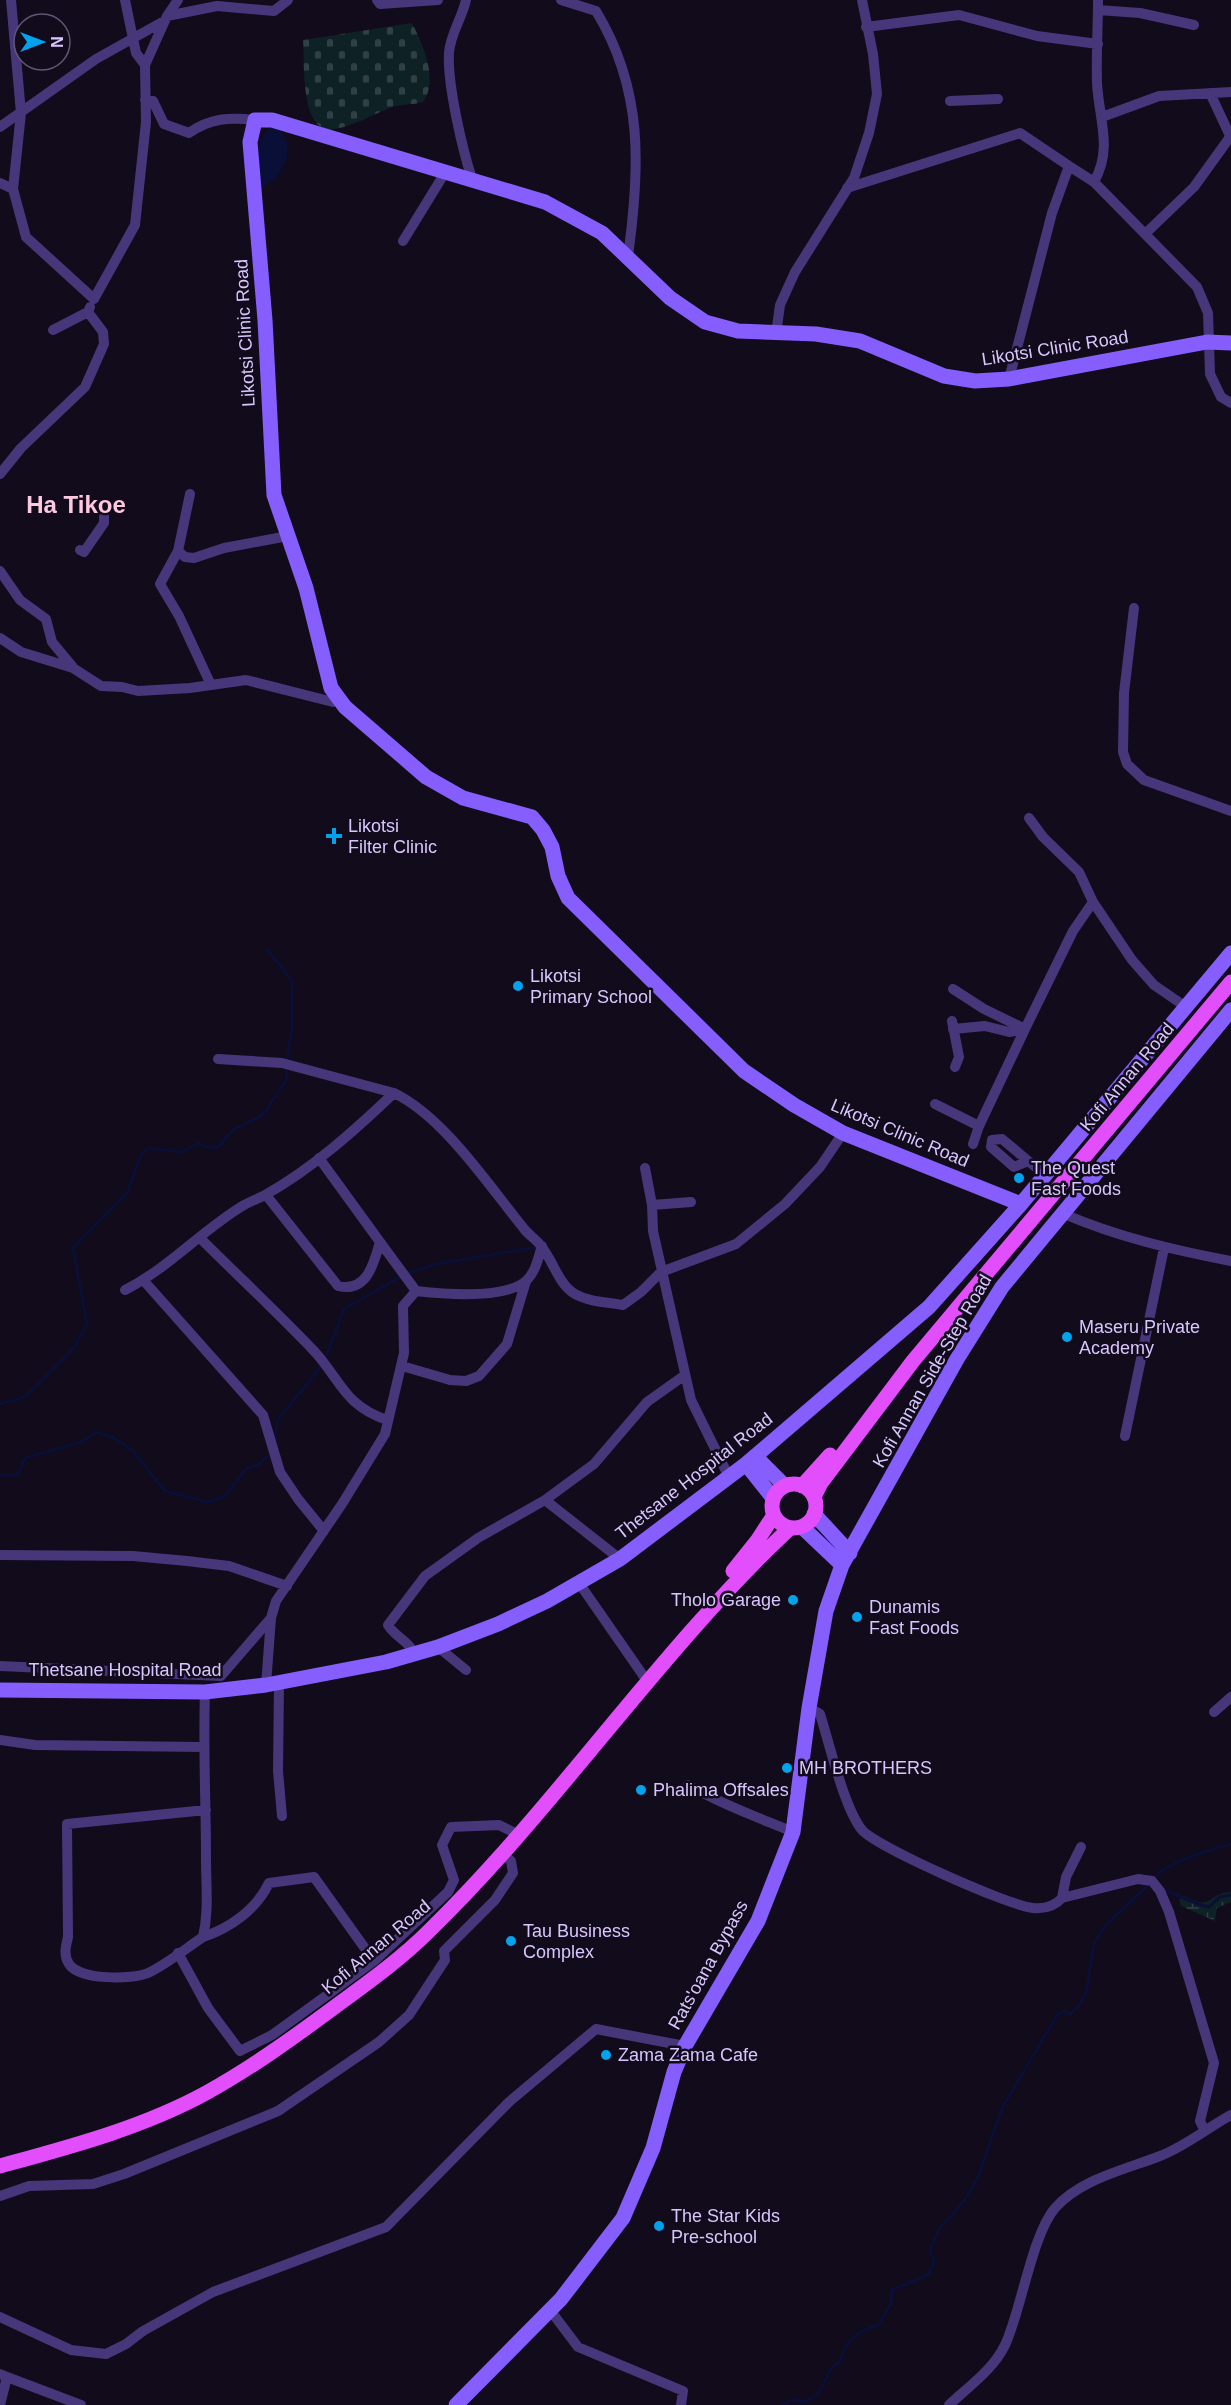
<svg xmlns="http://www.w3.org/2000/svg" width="1231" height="2405" font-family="Helvetica,sans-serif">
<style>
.wetland{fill:url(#wetland-marsh)}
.cemetery{fill:url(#cemetery-stones)}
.water{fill:#090f36}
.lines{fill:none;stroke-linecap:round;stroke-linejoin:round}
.stream{stroke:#090f36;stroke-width:3}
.street{stroke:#48367a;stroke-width:10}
.secondary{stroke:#855efd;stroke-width:15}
.primary{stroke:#e24efc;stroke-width:15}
.poi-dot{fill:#03a2ed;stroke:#110b1b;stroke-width:2}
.labels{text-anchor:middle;stroke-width:5;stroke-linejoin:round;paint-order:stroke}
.street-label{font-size:18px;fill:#d9c6fe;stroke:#110b1b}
.poi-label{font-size:18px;fill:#d9c6fe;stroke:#110b1b;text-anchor:start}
.district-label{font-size:24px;font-weight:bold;fill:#fec8de;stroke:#110b1b}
</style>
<defs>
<pattern id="wetland-marsh" width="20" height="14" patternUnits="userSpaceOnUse" patternTransform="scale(1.5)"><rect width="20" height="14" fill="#0e2125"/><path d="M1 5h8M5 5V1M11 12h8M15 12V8" fill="none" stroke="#304046"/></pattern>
<pattern id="cemetery-stones" width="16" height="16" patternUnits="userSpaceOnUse" patternTransform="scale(1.5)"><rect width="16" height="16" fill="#0e2125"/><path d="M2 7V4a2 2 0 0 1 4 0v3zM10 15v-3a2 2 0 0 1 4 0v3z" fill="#304046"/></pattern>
</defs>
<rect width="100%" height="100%" fill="#110b1b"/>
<path class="wetland" d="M1231,1892v10l-14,6 -2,13 -34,-15 -2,-6 5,-4c30,16 22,-3 47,-4z"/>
<path class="cemetery" d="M412,23c11,22 27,57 11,79 -10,3 -21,2 -31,5 -18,7 -38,19 -57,22 -36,7 -30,-67 -32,-89z"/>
<path class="water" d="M273,126c27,14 12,52 -10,61 -6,-18 -10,-52 10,-61z"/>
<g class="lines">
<path class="stream" d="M267,949l25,32v47l-5,33
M0,1404l25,-7 48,-48 14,-25 -14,-76 54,-55 15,-40 8,-5 31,4 18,-9 6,4h13l15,-17 30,-15 23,-35 1,-12
M275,1443l2,-22 46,-57 21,-55 61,-35 32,-10 100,-17
M0,1475h18l7,-17 56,-16 16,-10 17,6 18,12 33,41 42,11 17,-5 22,-28 12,-4 12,-11
M1154,1878c13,-16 57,-28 77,-34
M1164,1890c16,5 27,14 45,17l11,-10 11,-2
M781,2405l13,-6 11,3 13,-8 14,-27 8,-5c5,-21 17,-31 38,-37l13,-21 1,-14 36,-15 6,-13 -4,-12 9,-21 25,-28 14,-24 25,-71 55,-92 6,-3 6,3c28,-22 14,-53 28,-77 11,-21 37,-36 52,-54"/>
<path class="street" d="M11,0l10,113 -8,76 13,48 68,62 41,-74 11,-103 -1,-57 22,-49 11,-16
M125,0l11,53 9,12
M377,0l3,4 58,-4
M466,0c-4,18 -15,33 -17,52 -2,31 13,96 23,127
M561,0l35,11c48,79 44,158 32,245
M1098,0c0,28 -2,56 -1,83 2,37 16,65 -3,99l103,105 11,26 2,61 11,23 10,6
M1098,10l42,3 54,12
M167,16l50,-10 57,5 14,-11
M866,27l93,-12 78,21 61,8
M1210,93l21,45
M145,100l8,1 11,23 25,9c21,-15 41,-16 66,-13
M950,101l48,-2
M1102,117l57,-21 72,-4
M0,127l96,-68 68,-38
M0,183l13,6
M847,188l173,-55 49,33
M1146,233l48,-46 36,-50
M403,241l43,-70
M53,330l35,-18 2,-5
M776,334l4,-29 15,-33 59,-94 15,-45 8,-39 -4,-40 -11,-54
M1009,379l43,-166 17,-47 25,16
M0,474l21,-26 64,-61 19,-43 -1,-12 -15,-20
M190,494l-12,57 -18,33 19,32 32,69
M80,550l4,2 20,-29v-7
M178,551l7,6 9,1 30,-10 64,-12
M0,571l20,29 26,19 6,23 20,24
M1134,608l-10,85 -1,59 4,12 17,16 87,31
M0,638l21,14 52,16 28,18 21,1 16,4 52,-3 56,-8 87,22 4,-4
M1029,818l14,19 36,35 14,30 39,58 22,25 32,22
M953,989l31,20 41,20 48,-98 20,-29
M952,1021l7,36 -4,10
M953,1029l32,-3 24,6 16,-3 -46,97
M218,1059l64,4 112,30c50,24 95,93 131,137 5,6 12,10 16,16 12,14 17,38 34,48 14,8 32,8 48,11l18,-13 20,-20 75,-28 49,-40 35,-37 23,-34
M935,1104l44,22 -6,18
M1026,1162l-12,5 -23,-20 1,-7 10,-1 43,36
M645,1168l7,37 1,26 38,169 38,77
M266,1195l72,91c29,7 36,-23 42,-44l-61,-84
M652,1205l39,-3
M1064,1214c54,23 109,36 167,47
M200,1238c38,38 78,75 115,114 26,29 30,54 72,68
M380,1242l36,49
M144,1281l119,134 17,57 18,27 26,32
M125,1290c44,-22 77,-60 119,-85 7,-4 14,-6 21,-10 47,-26 90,-65 129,-102
M402,1366l48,14 16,1 13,-5 28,-32 19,-63
M1125,1436l39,-188
M545,1500l75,59
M0,1555l133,1 54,5 42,5 58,20
M579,1583l68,98
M438,1647l28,23
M414,1653c-5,-12 -19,-16 -26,-28l37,-49 53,-38 67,-38 49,-36 53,-62 38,-27
M0,1666l221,10 50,-58
M279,1683l-1,88 4,45
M266,1685l5,-67 5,-17 66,-97 43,-70 19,-81 -1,-47 13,-15c27,3 90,9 111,-11 9,-9 11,-22 15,-34
M205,1692c-2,56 1,111 1,167 0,28 3,51 -3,78 -18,12 -36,27 -55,36 -16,7 -69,7 -79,-9 -6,-9 -3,-18 -1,-27l-1,-113 139,-14
M809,1708l11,6c9,28 24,94 42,116 15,17 147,76 171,78 10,1 21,-1 29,-10l4,-21 15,-30
M1214,1712l17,-15
M0,1740l35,5 168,2
M688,1785c33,19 69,32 105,47
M1062,1898l76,-19 14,2 8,10 9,21 45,151 -14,58 5,10
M203,1937c27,-9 53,-27 66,-54l45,-6 60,84 74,-69 6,-12 -12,-35 9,-18 48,-2 18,9
M178,1953l30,55 32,43 32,-16 102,-74
M0,2196l29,-10 64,-2 31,-10 154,-63 101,-69 30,-27 36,-55 -1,-9 51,-51 18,-27 -2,-12 -9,-8
M550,2310l28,37 105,44 -2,14
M0,2317l71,33 35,4 20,-10 17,-13 70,-39 173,-65 123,-125 87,-73 89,17
M0,2374l7,3 -7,28
M7,2377l74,28
M949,2405c19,-18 44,-35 56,-60 16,-34 27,-110 50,-137 26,-29 69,-38 105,-52 26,-10 47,-28 71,-41"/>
<path class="secondary" d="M1021,1204l-178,-71 -49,-28 -50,-34 -176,-173 -10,-22 -6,-29 -9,-17 -11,-13 -69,-19 -37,-21 -81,-70 -14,-19 -25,-100 -32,-93 -9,-175 -15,-178 5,-22h17l273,82 57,31 68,65 35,24 33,9 78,3 44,7 84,35 31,5 34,-2 198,-37 24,1
M755,1456l30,30
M746,1464l27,34
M814,1514l36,39
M802,1527l40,38
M0,1690l205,2 61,-7 120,-23 52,-15 60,-23 49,-23 73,-42 126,-95 183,-157 92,-103 210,-251
M456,2405l105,-106 62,-81 30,-70 21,-76 11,-26 73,-125 35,-89 16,-124 17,-97 16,-46 115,-206 45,-72 229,-277"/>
<path class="primary" d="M772 1506a22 22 0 1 1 44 0a22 22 0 1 1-44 0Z
M802,1486l28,-31
M814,1497l7,-14 92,-122 318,-379
M733,1571l24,-30 17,-26
M0,2166c69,-19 142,-38 206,-73 47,-26 91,-58 134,-90 30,-22 62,-45 89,-72 129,-126 229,-279 361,-403"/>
</g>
<g class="poi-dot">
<path d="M331 827h6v6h6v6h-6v6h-6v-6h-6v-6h6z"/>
<circle cx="518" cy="986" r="6"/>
<circle cx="1019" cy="1178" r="6"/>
<circle cx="1067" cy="1337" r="6"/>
<circle cx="793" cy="1600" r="6"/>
<circle cx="857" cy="1617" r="6"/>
<circle cx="787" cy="1768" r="6"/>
<circle cx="641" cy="1790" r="6"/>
<circle cx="511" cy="1941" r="6"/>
<circle cx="606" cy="2055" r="6"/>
<circle cx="659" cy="2226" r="6"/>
</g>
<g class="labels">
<g class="street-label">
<text transform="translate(245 333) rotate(-93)" y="6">Likotsi Clinic Road</text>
<text transform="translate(1055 348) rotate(-9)" y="6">Likotsi Clinic Road</text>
<text transform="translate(1127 1077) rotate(-50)" y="6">Kofi Annan Road</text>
<text transform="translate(900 1133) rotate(23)" y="6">Likotsi Clinic Road</text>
<text transform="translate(932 1371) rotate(-60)" y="6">Kofi Annan Side-Step Road</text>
<text transform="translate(694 1476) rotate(-38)" y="6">Thetsane Hospital Road</text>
<text x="125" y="1676">Thetsane Hospital Road</text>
<text transform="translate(376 1947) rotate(-40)" y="6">Kofi Annan Road</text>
<text transform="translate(708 1965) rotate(-61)" y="6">Rats'oana Bypass</text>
</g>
<g class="poi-label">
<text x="348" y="832">Likotsi<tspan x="348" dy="21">Filter Clinic</tspan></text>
<text x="530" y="982">Likotsi<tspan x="530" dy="21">Primary School</tspan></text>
<text x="1031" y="1174">The Quest<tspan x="1031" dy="21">Fast Foods</tspan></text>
<text x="1079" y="1333">Maseru Private<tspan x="1079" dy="21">Academy</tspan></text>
<text x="781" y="1606" text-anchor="end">Tholo Garage</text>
<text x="869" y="1613">Dunamis<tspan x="869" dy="21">Fast Foods</tspan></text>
<text x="799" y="1774">MH BROTHERS</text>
<text x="653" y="1796">Phalima Offsales</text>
<text x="523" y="1937">Tau Business<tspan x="523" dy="21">Complex</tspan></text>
<text x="618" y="2061">Zama Zama Cafe</text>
<text x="671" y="2222">The Star Kids<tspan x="671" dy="21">Pre-school</tspan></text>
</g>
<g class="district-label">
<text x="76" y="513">Ha Tikoe</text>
</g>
</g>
<g transform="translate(42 42) rotate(90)"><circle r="28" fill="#110b1b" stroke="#615676" stroke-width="1.5"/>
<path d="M0-4.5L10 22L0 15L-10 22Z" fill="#03a2ed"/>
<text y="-9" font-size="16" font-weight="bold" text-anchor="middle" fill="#d9c6fe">N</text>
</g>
</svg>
